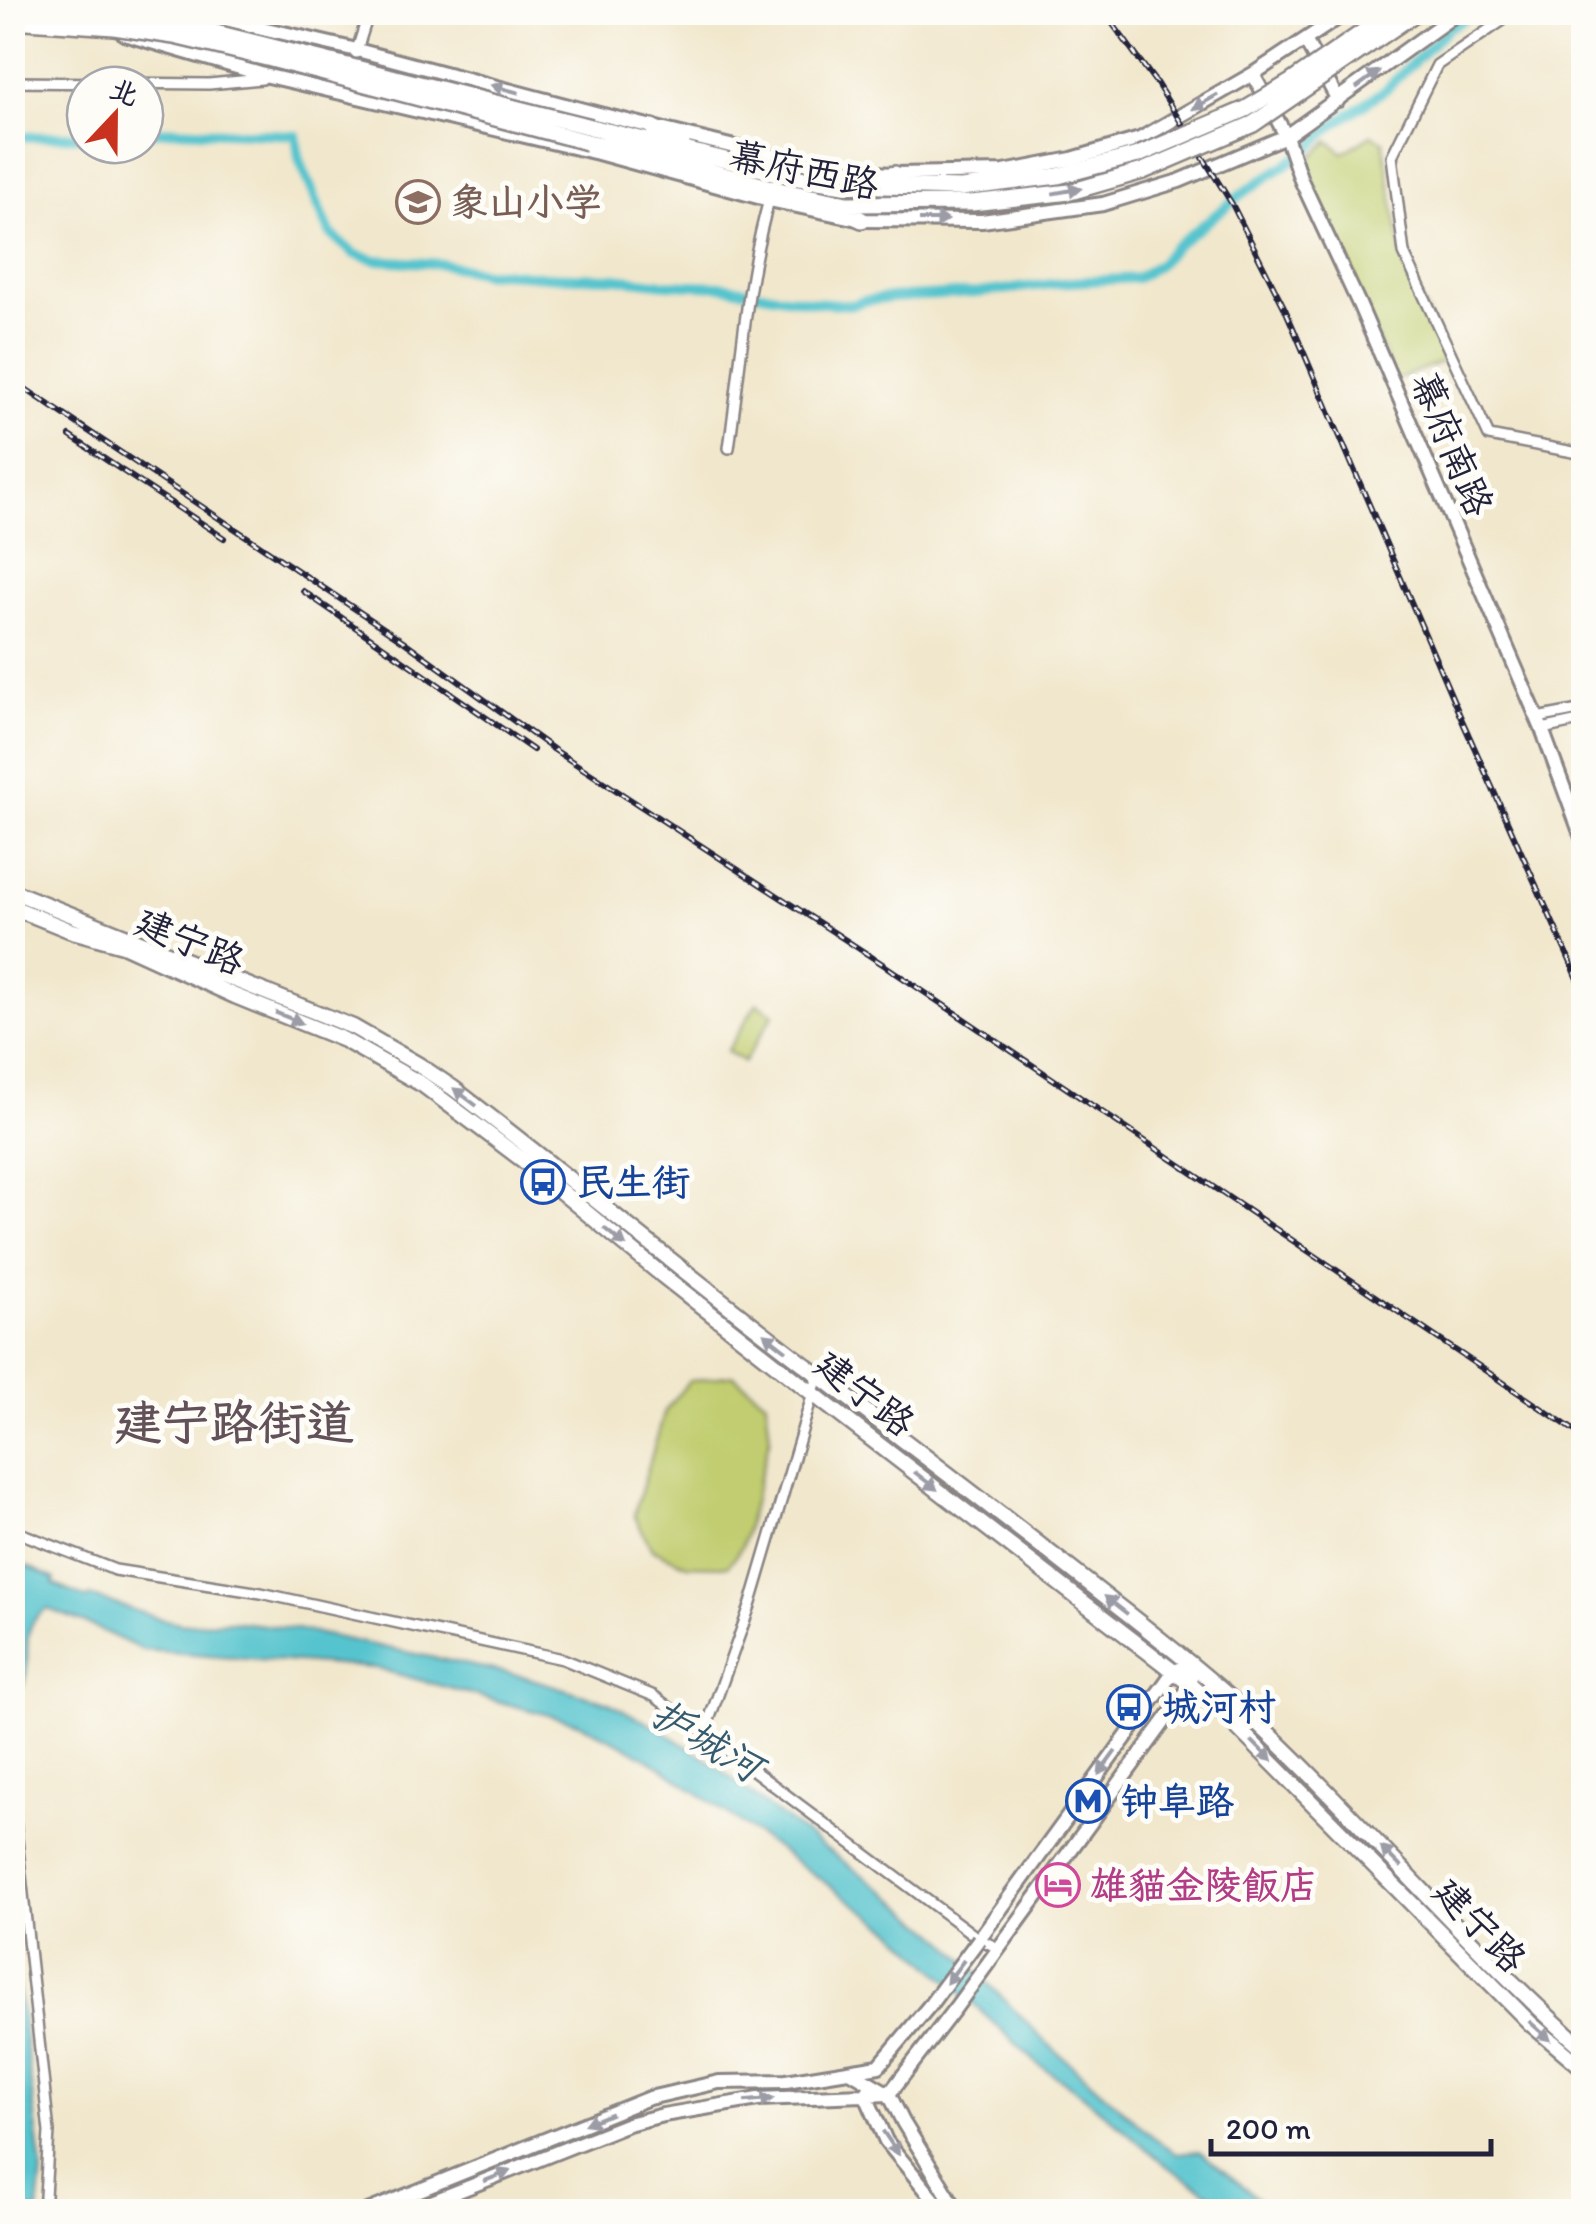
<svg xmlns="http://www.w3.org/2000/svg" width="1596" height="2224" font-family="Itim,'LXGW WenKai TC',sans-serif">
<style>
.green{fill:#c1cd6f;stroke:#727855;stroke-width:2.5}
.water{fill:#57c4ce;stroke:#3c7384;stroke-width:2.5}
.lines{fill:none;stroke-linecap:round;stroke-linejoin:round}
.canal{stroke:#57c4ce;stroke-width:10}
.street-casing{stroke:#8a8484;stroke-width:14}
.secondary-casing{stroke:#8a8484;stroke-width:18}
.primary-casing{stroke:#8a8484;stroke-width:19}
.highway-casing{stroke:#8a8484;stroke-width:20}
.street{stroke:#fff;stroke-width:9}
.secondary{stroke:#fff;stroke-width:12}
.primary{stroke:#fff;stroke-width:14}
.highway{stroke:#fff;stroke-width:15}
.rail-casing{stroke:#22223b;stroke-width:6}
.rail{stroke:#fdfcf7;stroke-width:2.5;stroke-dasharray:8;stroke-linecap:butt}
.secondary-bridge-casing{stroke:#8a8484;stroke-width:18;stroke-linecap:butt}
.highway-bridge-casing{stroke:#8a8484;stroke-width:20;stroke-linecap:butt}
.secondary-bridge{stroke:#fff;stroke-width:12}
.highway-bridge{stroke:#fff;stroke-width:15}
.oneway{fill:#9c9ca7}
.labels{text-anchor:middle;stroke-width:10;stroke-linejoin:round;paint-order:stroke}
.street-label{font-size:38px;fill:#22223b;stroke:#fdfcf7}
.education-label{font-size:38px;font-weight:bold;fill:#785e54;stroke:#fdfcf7;text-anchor:start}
.transit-label{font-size:38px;font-weight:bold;fill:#164399;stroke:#fdfcf7;text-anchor:start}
.hotel-label{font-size:38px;font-weight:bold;fill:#b23c85;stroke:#fdfcf7;text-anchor:start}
.water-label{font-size:40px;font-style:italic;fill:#355b6e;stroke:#fdfcf7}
.district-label{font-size:48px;font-weight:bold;fill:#635159;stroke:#fdfcf7}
</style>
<rect width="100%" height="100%" fill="#fdfcf7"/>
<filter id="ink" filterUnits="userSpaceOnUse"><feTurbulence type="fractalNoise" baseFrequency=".01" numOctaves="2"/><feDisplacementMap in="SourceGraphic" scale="20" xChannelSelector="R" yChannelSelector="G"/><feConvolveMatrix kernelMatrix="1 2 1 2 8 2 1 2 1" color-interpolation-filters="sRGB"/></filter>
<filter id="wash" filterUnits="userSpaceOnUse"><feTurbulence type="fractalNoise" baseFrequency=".0048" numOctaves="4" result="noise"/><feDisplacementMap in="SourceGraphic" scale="40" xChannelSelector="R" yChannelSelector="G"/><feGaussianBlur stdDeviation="2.25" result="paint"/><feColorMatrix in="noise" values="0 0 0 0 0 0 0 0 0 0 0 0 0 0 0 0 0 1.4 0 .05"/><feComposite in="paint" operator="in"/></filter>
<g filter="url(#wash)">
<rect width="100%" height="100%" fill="#f1e7cc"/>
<path class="green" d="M1371,135l12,6 20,120 45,98 -52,21 -96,-213 29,-26 14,12z
M757,1003l17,11 -30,48 -17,-11z
M733,1375l33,26 4,36 -28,109 -14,20 -41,-1 -35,-16 -18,-34 31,-104 24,-30z"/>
<path class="water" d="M13,1560l42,19 -2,5 35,15 2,-3 71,23 23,5 47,-3 65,8 226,47 85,26 51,26 48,30 59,47 124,89 57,47 101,102 112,99 18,11 22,-2 75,60h-43l-19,-16 -45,-29 -86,-73 -43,-29 -144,-133 -233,-164 -37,-22 -46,-22 -203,-55 -232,-18 -60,-28 -35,-13c-32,16 -15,47 -24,74 -2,7 -8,15 -11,21z
M12,1941l30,229 -4,41h-25z"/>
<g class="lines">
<path class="canal" d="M145,133l29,-3 122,5 3,24 31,74 24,21 22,6 66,4 42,9 18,-1 37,4 76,2 50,6 56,2 93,16 38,3 11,-4 26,-3 88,-5 93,-11 67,-4 22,-14 14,-16 73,-57 59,-39 27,-26 54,-37 62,-61 28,-16
M12,137l73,-1"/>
</g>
</g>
<g filter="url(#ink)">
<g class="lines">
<g class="street-casing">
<path id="street" d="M1515,12l-78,53 -45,91 12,97 85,183 95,18
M356,53l13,-41
M12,82l197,2 53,-5 2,-4
M729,448c12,-84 17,-167 40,-248
M1537,718l47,-9
M1542,729l42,-9
M12,1530l103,40 146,23 302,66 91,37 325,243 19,9
M704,1734l47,-131 67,-227
M12,1793l37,339 -5,80"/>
</g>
<g class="secondary-casing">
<path id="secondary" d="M65,12l26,10
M193,12l164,38 242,64 160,39 93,19 43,2 109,-2 68,-13 68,-20 113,-65 94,-62
M124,34l140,41 334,78 171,47 93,20 120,1 121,-17 76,-23 107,-45 173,-124
M1305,40l33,60
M1253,74l33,62 15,44 58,124 183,425 42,114
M850,2071l39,23 14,28 55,90
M868,2091l-2,5 20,45 58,71
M365,2212l284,-114 70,-16 67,-1 93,-15 51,-61
M406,2212l222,-88 35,-9 95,-16 131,-5 67,-87 235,-322 1,-20 -18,6 -195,268"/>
</g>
<g class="primary-casing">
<path id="primary" d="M12,891l341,136 66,38 34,23c124,95 243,195 368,289 90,69 180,137 269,207 49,39 100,77 146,119 121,110 225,238 348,346
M12,907l57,23 54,15 112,51 109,44 79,45 101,76 138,114 164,129 365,281 33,29 307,310 53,45"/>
</g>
<g class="highway-casing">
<path id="highway" d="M591,127l208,51 45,7 117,3 97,-12 80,-21
M652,127l30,17
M587,142l45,9 151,40 64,13 125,-1 98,-11 73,-21
M865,181l30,-7
M834,206l28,14"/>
</g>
<use href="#street" class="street"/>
<use href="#secondary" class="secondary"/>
<use href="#primary" class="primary"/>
<use href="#highway" class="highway"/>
<g class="rail-casing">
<path id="rail" d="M1104,12l53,72 75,120 53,105 176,409 123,274
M12,380l391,261 150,108 331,216 700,472
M70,436l154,102
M303,591l230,159"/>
</g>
<use href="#rail" class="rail"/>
<g class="secondary-bridge-casing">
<path id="secondary-bridge" d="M930,2005l49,-66"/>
</g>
<g class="highway-bridge-casing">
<path id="highway-bridge" d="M91,12l85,11 415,104
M12,20l102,7 60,9 97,23 316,83
M1138,155l108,-46 45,-27 101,-70
M1143,171l110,-47 164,-112"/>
</g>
<use href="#secondary-bridge" class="secondary-bridge"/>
<use href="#highway-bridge" class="highway-bridge"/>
</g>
<defs><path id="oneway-solid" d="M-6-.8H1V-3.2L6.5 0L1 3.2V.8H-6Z" transform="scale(2.5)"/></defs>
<g class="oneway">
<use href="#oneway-solid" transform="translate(1368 79) rotate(-36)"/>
<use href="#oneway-solid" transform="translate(505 89) rotate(-165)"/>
<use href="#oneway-solid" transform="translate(1205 102) rotate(150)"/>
<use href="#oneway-solid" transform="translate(1067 191) rotate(-10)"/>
<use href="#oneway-solid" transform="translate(934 220)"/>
<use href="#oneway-solid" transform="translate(289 1018) rotate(22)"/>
<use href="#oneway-solid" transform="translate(465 1097) rotate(-143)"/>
<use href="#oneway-solid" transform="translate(615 1237) rotate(39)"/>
<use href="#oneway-solid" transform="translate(775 1342) rotate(-142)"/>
<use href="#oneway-solid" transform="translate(926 1481) rotate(38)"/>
<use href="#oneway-solid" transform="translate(1116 1605) rotate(-142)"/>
<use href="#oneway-solid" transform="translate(1262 1751) rotate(45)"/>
<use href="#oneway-solid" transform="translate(1107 1763) rotate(126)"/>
<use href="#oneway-solid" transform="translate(1391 1857) rotate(-135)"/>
<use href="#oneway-solid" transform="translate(955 1972) rotate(127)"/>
<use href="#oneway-solid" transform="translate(1540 2031) rotate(42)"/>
<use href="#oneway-solid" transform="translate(759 2100) rotate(-5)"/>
<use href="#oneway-solid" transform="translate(598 2119) rotate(158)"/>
<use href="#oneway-solid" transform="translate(891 2143) rotate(56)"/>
<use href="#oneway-solid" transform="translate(497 2176) rotate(-22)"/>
</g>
</g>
<defs>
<g id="school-ring" transform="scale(2.25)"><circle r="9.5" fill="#fdfcf7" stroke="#8d6e63" stroke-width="1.5"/><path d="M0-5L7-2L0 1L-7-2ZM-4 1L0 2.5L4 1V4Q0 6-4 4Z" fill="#8d6e63"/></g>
<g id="bus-ring" transform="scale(2.25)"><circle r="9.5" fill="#fdfcf7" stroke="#1a4fb4" stroke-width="1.5"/><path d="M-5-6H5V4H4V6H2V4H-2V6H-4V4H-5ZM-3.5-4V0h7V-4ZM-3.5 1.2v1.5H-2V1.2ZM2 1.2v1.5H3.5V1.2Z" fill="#1a4fb4"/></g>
<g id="metro-ring" transform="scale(2.25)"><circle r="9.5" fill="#fdfcf7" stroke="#1a4fb4" stroke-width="1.5"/><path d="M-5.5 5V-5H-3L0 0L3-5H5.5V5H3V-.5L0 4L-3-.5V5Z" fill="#1a4fb4"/></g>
<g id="hotel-ring" transform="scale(2.25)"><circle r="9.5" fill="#fdfcf7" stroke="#d1479c" stroke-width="1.5"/><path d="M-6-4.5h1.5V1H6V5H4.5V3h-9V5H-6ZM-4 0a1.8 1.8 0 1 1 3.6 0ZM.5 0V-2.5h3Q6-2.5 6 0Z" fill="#d1479c"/></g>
</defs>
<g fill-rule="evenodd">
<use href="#school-ring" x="418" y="202"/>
<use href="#bus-ring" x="543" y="1182"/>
<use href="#bus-ring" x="1129" y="1707"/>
<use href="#metro-ring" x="1088" y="1801"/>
<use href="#hotel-ring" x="1058" y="1885"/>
</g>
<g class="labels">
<g class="street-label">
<text transform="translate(804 170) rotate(12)" y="13">幕府西路</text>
<text transform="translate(1452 444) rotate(67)" y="13">幕府南路</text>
<text transform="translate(190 941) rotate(23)" y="13">建宁路</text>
<text transform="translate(865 1393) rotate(38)" y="13">建宁路</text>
<text transform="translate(1480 1925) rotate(46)" y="13">建宁路</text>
</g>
<g class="education-label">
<text x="450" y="215">象山小学</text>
</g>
<g class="transit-label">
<text x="576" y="1195">民生街</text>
<text x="1162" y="1720">城河村</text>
<text x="1120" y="1814">钟阜路</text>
</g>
<g class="hotel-label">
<text x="1090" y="1898">雄貓金陵飯店</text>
</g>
<g class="water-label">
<text transform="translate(707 1740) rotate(31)" y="14">护城河</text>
</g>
<g class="district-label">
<text x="234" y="1439">建宁路街道</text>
</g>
</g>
<rect width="1596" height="2224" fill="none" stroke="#fdfcf7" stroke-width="50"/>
<g transform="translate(115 115) rotate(22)"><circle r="48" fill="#fdfcf7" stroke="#a5a5ac" stroke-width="2.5"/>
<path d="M0-8L18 38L0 25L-18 38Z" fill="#c8321e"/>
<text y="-15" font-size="28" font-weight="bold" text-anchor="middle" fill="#22223b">北</text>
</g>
<path d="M1211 2139v15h280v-15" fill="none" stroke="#22223b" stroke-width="5"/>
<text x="1226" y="2139" font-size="30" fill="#22223b" stroke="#fdfcf7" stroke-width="8" paint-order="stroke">200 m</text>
</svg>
